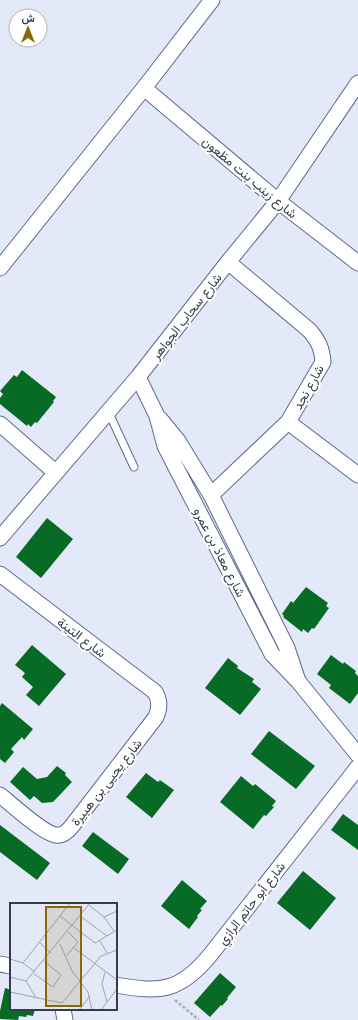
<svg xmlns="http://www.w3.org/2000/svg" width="358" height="1020" font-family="'Space Grotesk',Vazirmatn,sans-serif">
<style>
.building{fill:#076b25}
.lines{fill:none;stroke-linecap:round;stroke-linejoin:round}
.service-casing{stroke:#5d6a8a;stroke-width:9}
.minor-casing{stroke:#5d6a8a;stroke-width:17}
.path{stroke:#a7adbc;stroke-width:2.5;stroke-dasharray:3 2;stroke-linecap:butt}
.service{stroke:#fff;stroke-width:7}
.minor{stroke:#fff;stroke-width:15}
.labels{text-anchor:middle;stroke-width:4;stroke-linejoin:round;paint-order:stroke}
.street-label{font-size:13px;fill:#353b49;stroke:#fff}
.inset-road{fill:none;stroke:#9da3b2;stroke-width:1}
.view{fill:#896906;fill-opacity:0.15;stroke:#896906;stroke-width:2}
.inset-edge{fill:none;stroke:#353b49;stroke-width:2}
</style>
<rect width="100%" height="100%" fill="#e3e9f8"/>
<path class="building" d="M22,370l34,27 -3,4 1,1 -17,21 -2,-1 -4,5 -3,-3 -1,2 -27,-22v-6l3,-4 -3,-3 14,-16 3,2z
M47,518l26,21 -32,39 -25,-21z
M306,587l22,16 -2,3 3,2 -15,21 -2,-1 -4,5 -5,-4 -1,3 -19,-15 1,-1 -2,-2 9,-13 2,2z
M32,645l34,29 -27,32 -13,-11 7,-8 -11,-10 3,-4 -10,-8z
M331,655l12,9 1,-2 12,9 -1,2 3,3v17l-8,11 -21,-16 2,-3 -14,-11z
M228,658l10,8 -1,2 17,11 -2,3 9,7 -21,26 -35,-27z
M2,703l31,26 -9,11 -2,-3 -11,12 3,3 -9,11 -5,-4v-53z
M269,731l46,35 -19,23 -45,-35z
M57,766l9,7 -1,2 7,7 -19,20 -11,1 -8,-7 -4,4 -20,-18 13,-15 14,12 10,-2z
M146,773l12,9 2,-2 14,10 -22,28 -26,-21z
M241,776l12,10 2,-2 21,17 -4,5 2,1 -8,9 -2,-1 -11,14 -33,-27z
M343,814l15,11v25l-27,-20z
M0,825l50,38 -13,17 -37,-28z
M93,832l36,27 -11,15 -36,-28z
M303,871l33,27 -26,32 -33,-27z
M182,880l25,21 -7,8 2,1 -5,6 1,1 -9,12 -28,-23z
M220,973l16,14 -9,11 1,1 -6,7 -1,-1 -11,12 -16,-14z
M5,988l6,2v19h24l-2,7 -6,-1 -1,2 -7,-1 -1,4 -18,-1v-8z"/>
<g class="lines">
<g class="service-casing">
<path id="service" d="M108,411l26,56"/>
</g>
<g class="minor-casing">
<path id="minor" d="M144,88l134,113 80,62
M0,268l144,-180 68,-88
M138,377l19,39 8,30 107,208 26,27 60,74
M160,419l18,22 33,54 76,153 10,30
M288,422l70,53
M0,424l55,48
M211,495l77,-73 35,-60c-1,-14 -5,-22 -14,-32l-81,-68
M0,538l138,-161 90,-115 50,-61 80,-118
M0,574l155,118c5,8 5,16 1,25l-84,109c-4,5 -10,10 -16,9 -12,-1 -45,-31 -56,-40
M0,964l11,2
M116,985c45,8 64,7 95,-31l147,-187
M63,1009l2,11"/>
</g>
<path class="path" d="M175,1000l24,20"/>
<use href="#service" class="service"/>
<use href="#minor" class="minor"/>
</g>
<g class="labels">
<g class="street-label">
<text transform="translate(250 177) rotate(40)" y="5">شارع زينب بنت مظعون</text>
<text transform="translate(186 316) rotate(-52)" y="5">شارع سحاب الجواهر</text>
<text transform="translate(308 387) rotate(-61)" y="5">شارع نجد</text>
<text transform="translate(220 552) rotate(63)" y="5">شارع معاذ بن عمرو</text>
<text transform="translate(82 637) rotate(37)" y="5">شارع التينة</text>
<text transform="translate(106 782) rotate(-52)" y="5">شارع يحيى بن هبيرة</text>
<text transform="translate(251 903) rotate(-52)" y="5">شارع أبو حاتم الرازي</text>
</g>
</g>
<g transform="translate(10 903)">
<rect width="107" height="107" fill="#e3e9f8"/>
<path class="inset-road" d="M79,2l15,12 10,14M50,13l35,27 22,-13M70,13l27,20M94,14l13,-6M90,38l7,12M29,39l12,11M50,41l12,27 16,21 4,18M64,45l43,32M57,52l11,-13 -10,-10M0,56l13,4 12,9M13,60l47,-60M95,69l-3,12 5,18M24,71l19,13 8,-12 -17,-14M0,74l16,4M16,78l64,-78M16,78l10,17M0,89l52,11 39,-47 16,-6M69,107l11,-14M91,107l16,-21"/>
<path class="view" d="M36,4h35v99h-35z"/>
<rect width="107" height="107" class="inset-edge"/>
</g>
<g transform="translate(28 28)"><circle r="19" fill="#ffffff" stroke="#aeb1b6"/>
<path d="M0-3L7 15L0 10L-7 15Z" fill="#896906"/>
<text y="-6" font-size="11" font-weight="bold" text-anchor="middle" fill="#353b49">ش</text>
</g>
</svg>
